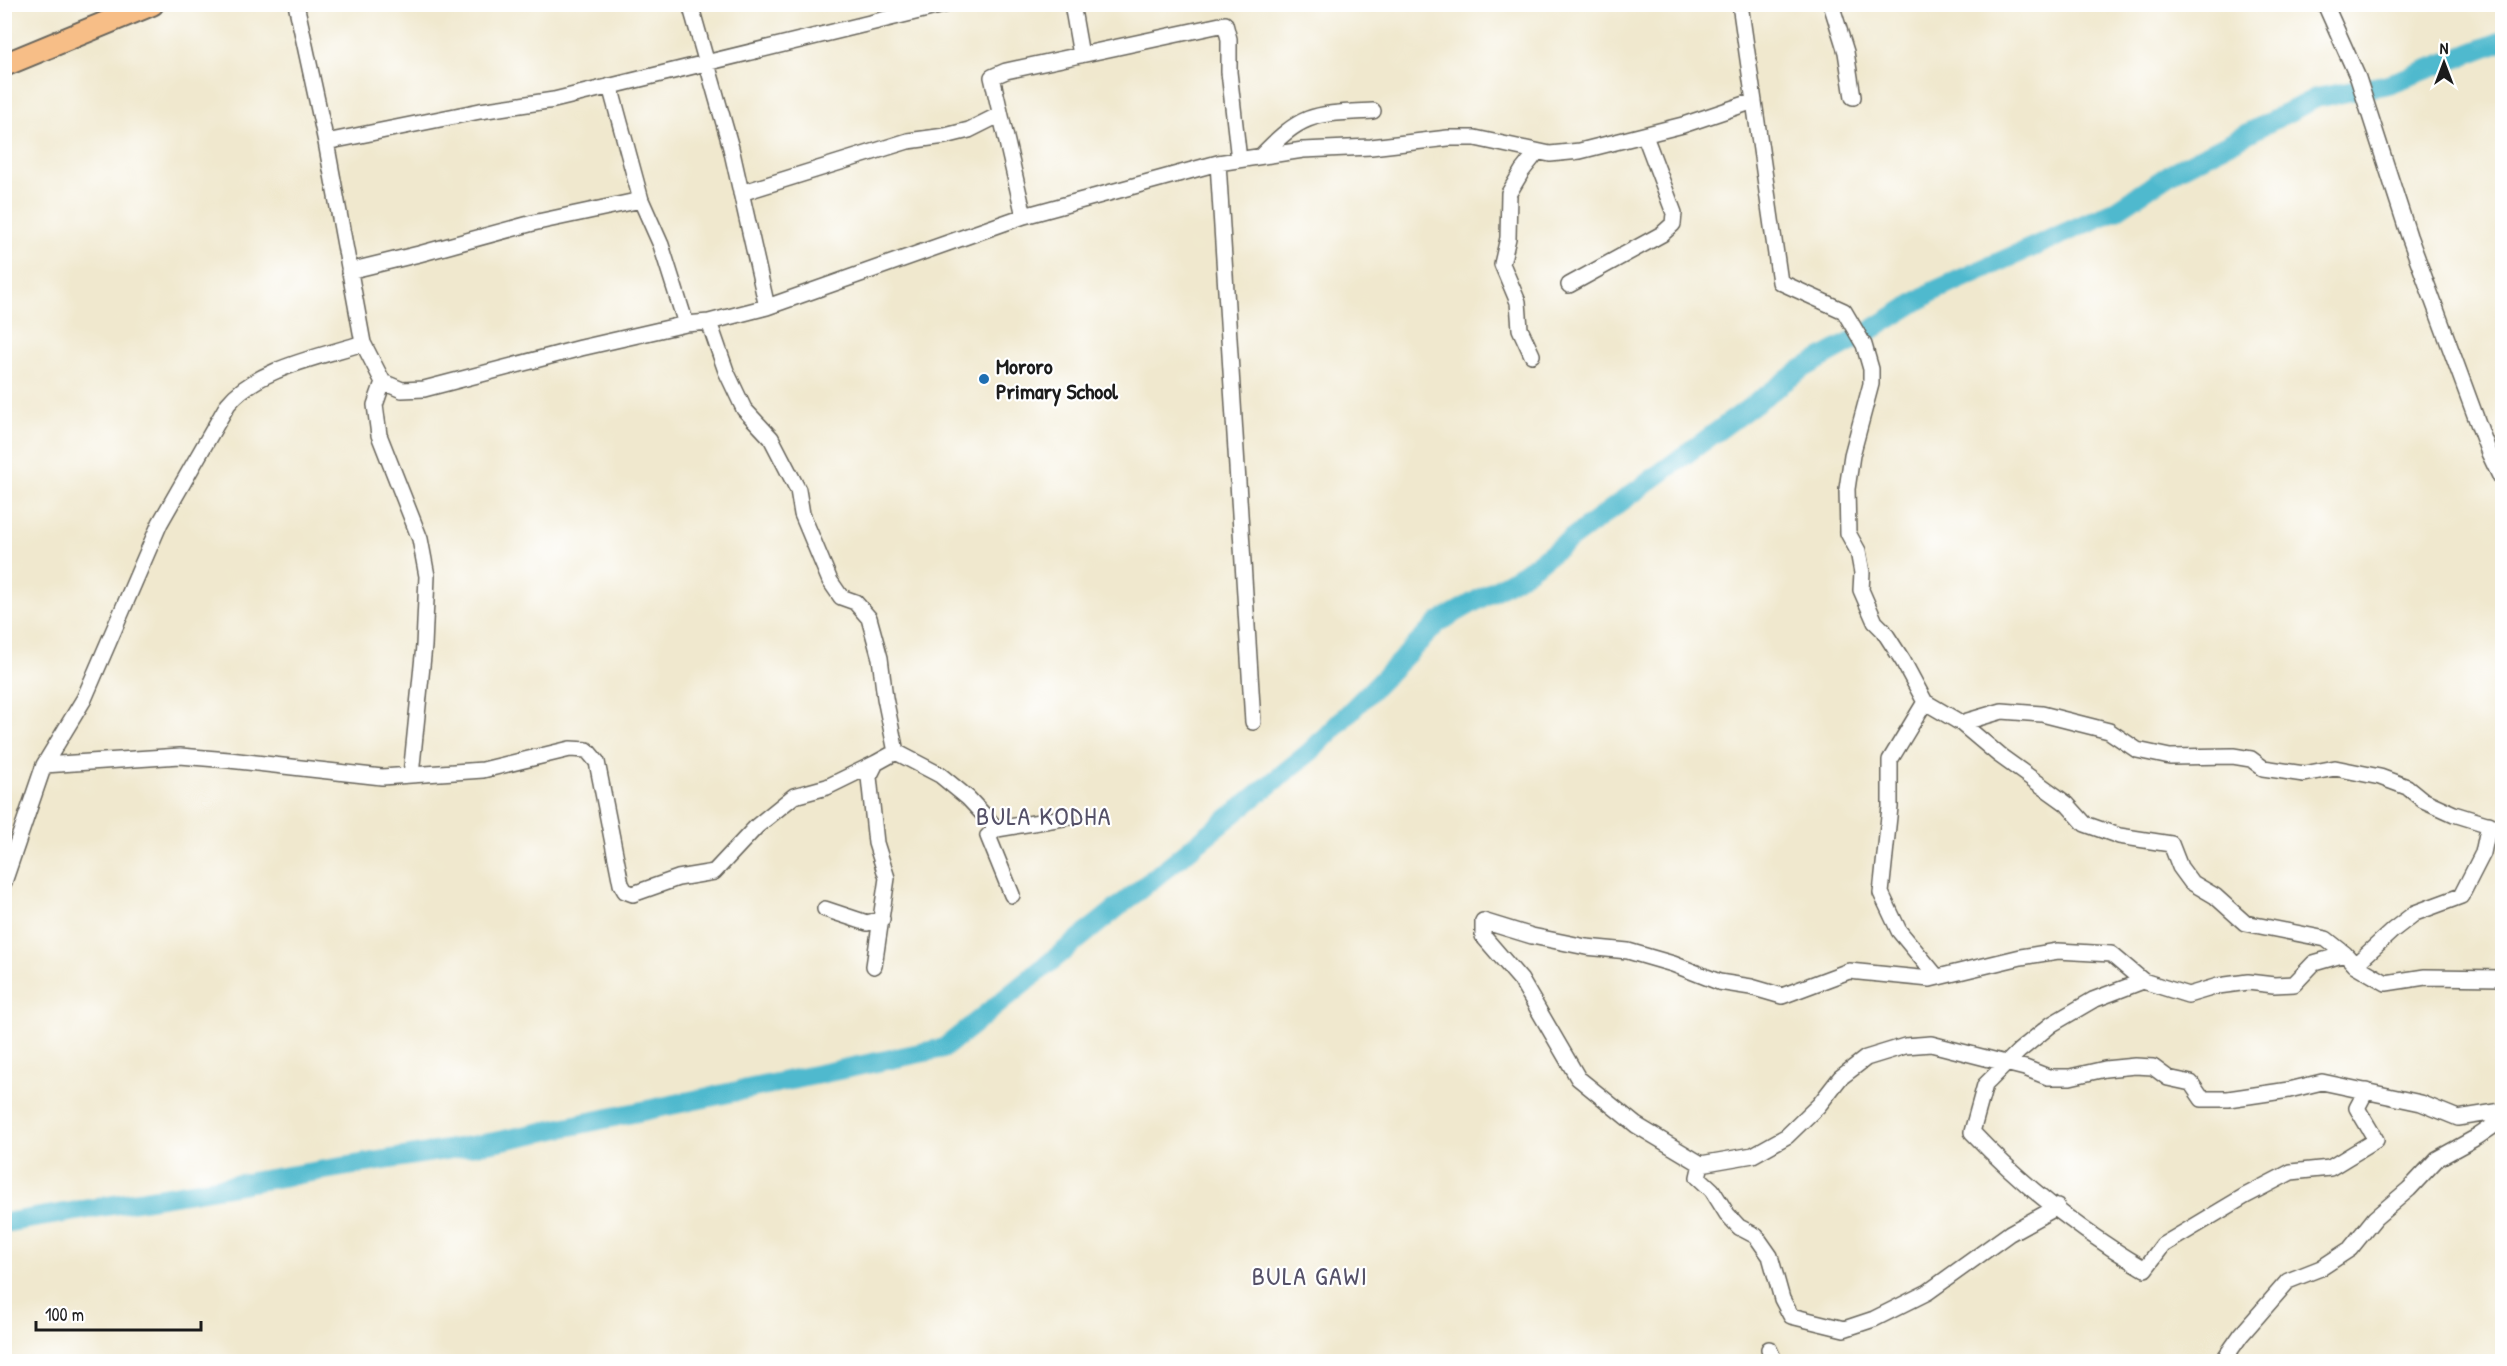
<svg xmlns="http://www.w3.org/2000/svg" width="2507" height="1366" font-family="'Patrick Hand',sans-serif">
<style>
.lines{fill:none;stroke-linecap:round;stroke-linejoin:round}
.river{stroke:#50b9ce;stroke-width:20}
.minor-casing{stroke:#66635a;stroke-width:18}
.highway-casing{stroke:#66635a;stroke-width:26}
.minor{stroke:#fff;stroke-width:15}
.highway{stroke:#f7be87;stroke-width:22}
.poi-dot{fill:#1f6fb2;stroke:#fff;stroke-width:2}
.labels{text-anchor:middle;stroke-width:4.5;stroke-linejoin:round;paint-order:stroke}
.poi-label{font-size:22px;font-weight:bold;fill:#1c1c1c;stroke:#fff;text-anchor:start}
.quarter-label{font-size:26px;letter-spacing:1.5px;fill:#555168;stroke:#fff}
</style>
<rect width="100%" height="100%" fill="#fff"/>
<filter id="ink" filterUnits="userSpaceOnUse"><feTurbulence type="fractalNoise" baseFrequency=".0167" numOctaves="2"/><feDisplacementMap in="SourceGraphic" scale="12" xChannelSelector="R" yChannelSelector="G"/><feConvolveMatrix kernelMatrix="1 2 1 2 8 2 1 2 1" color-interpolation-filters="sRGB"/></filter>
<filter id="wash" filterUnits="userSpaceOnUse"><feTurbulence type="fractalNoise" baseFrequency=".008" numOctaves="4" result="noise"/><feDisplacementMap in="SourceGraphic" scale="24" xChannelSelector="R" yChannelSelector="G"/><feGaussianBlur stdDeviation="1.35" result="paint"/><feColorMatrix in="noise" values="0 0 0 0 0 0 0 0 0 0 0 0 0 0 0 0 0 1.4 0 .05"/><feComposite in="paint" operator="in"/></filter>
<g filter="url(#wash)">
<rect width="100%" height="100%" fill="#f0e8ce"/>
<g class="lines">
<path class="river" d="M4,1223l490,-81 450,-94 367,-297 128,-129 84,-48 279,-205 58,-32 74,-46 182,-81 57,-38 143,-74 73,-14 113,-43"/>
</g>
</g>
<g filter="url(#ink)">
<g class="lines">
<g class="minor-casing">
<path id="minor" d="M296,4l30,138 37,201 20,39 19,8 22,-1 157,-41 105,-24 23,-2 58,-15 257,-91 194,-53 85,-13 68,-3 77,-9h27l75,16 30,-3 103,-26 71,-24
M690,4l41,144 36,159
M1072,4l9,51
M1740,4l40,278 64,29 20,34 7,24v15l-19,71 -5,34 1,44 10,18 4,22 -1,17 14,32 8,8 20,31 22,41 36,21 41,-12 40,3 67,17 28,19 33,7 63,-1 18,3 12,9 41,6 31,-6 45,9 27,10 16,13 31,14 42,13 6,-1
M1831,4l15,48 7,45
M2325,4l33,74 51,158 80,217 13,27
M610,86l31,114 20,45 25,79
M326,142l154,-31 74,-11 394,-96
M1261,156c42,-44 53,-42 112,-45
M1218,163l35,559
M741,193l167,-52 37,-5 24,-6 30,-15
M1024,216l-32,-139 14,-6 219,-47 4,15v33l10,88
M349,271l70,-17 114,-31 108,-23
M1569,285l93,-51 11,-10 1,-11 -29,-77
M709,322l17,49 18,38 27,29 27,52 4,24 28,67 11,16 14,5 14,16 11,40 5,40 11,54 -20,11 -7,14 7,66 11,35 -13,88
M1532,355l-12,-26 -2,-27 -16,-38 6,-26 1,-45 13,-22 15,-19
M1925,702l-35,58v47l-9,86 18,38 38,46
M1961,723l38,32 68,49 18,20 34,12 52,8 9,23 11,15 24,14 30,27 81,16 19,15 10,11 38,-35 22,-17 46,-17 22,-43 6,-29
M896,752l44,23 28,23 29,31 72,-12
M44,765l136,-9 49,4 153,17 29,-2 13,-129 3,-70 -7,-37 -41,-104 -4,-30 8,-23
M411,775l72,-5 87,-21 17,1 10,12 24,122 4,7 8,3 45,-16 36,-6 43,-46 37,-30 33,-9 49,-24
M997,829l-9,7 24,59
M4,882l40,-117 40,-66 76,-176 68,-119c29,-36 92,-47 135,-61
M825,909l42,14 15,-4
M2345,954l-31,9 -20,21 -20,1 -26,-3 -30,4 -30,9 -45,-14 -32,-27 -53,-3 -37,6 -91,22 -81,-8 -67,25 -31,-9 -32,-5 -46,-18 -45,-13 -42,-4 -54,-11 -49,-15v15l38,44 57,98 58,47 65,39 52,-9 34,-19 32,-31 21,-27 26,-20 39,-12 26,-2 94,24 23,9h22l35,-8 30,-3 18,1 15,11 23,5 11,16h26l61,-9 33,-8 99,21 37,15 44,-7
M2355,965l31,18 39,-6 77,1
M2143,981l-50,19 -41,24 -33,27 -34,34 -13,47c50,53 110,100 173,137l18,-24 82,-49 46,-24 39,-4 46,-28 -19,-32 9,-17
M1701,1164l-3,13 14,13 15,24 12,13 17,9 14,20 12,43 9,17 53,13 30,-10 54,-27 82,-59 47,-26
M1769,1349l6,13
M2222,1362l19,-27 47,-54 33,-13 29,-19 25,-31 34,-29 28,-30 40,-22 25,-17"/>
</g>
<g class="highway-casing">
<path id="highway" d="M4,65l148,-61"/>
</g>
<use href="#minor" class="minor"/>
<use href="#highway" class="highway"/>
</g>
</g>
<circle class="poi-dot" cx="984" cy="379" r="6"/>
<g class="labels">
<g class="poi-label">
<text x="996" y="374">Mororo<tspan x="996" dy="25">Primary School</tspan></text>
</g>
<g class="quarter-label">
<text x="1044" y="825">BULA KODHA</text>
<text x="1310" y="1285">BULA GAWI</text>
</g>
</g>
<rect width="2507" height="1366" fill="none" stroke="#fff" stroke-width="24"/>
<g transform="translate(2444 63)" stroke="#ffffff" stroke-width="4.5" paint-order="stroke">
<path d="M0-4.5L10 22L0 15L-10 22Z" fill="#1c1c1c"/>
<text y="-9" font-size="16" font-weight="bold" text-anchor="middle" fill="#1c1c1c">N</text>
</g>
<path d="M36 1321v9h165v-9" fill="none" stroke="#1c1c1c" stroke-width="3"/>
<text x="45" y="1321" font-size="18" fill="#1c1c1c" stroke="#ffffff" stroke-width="4.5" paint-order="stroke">100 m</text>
</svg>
